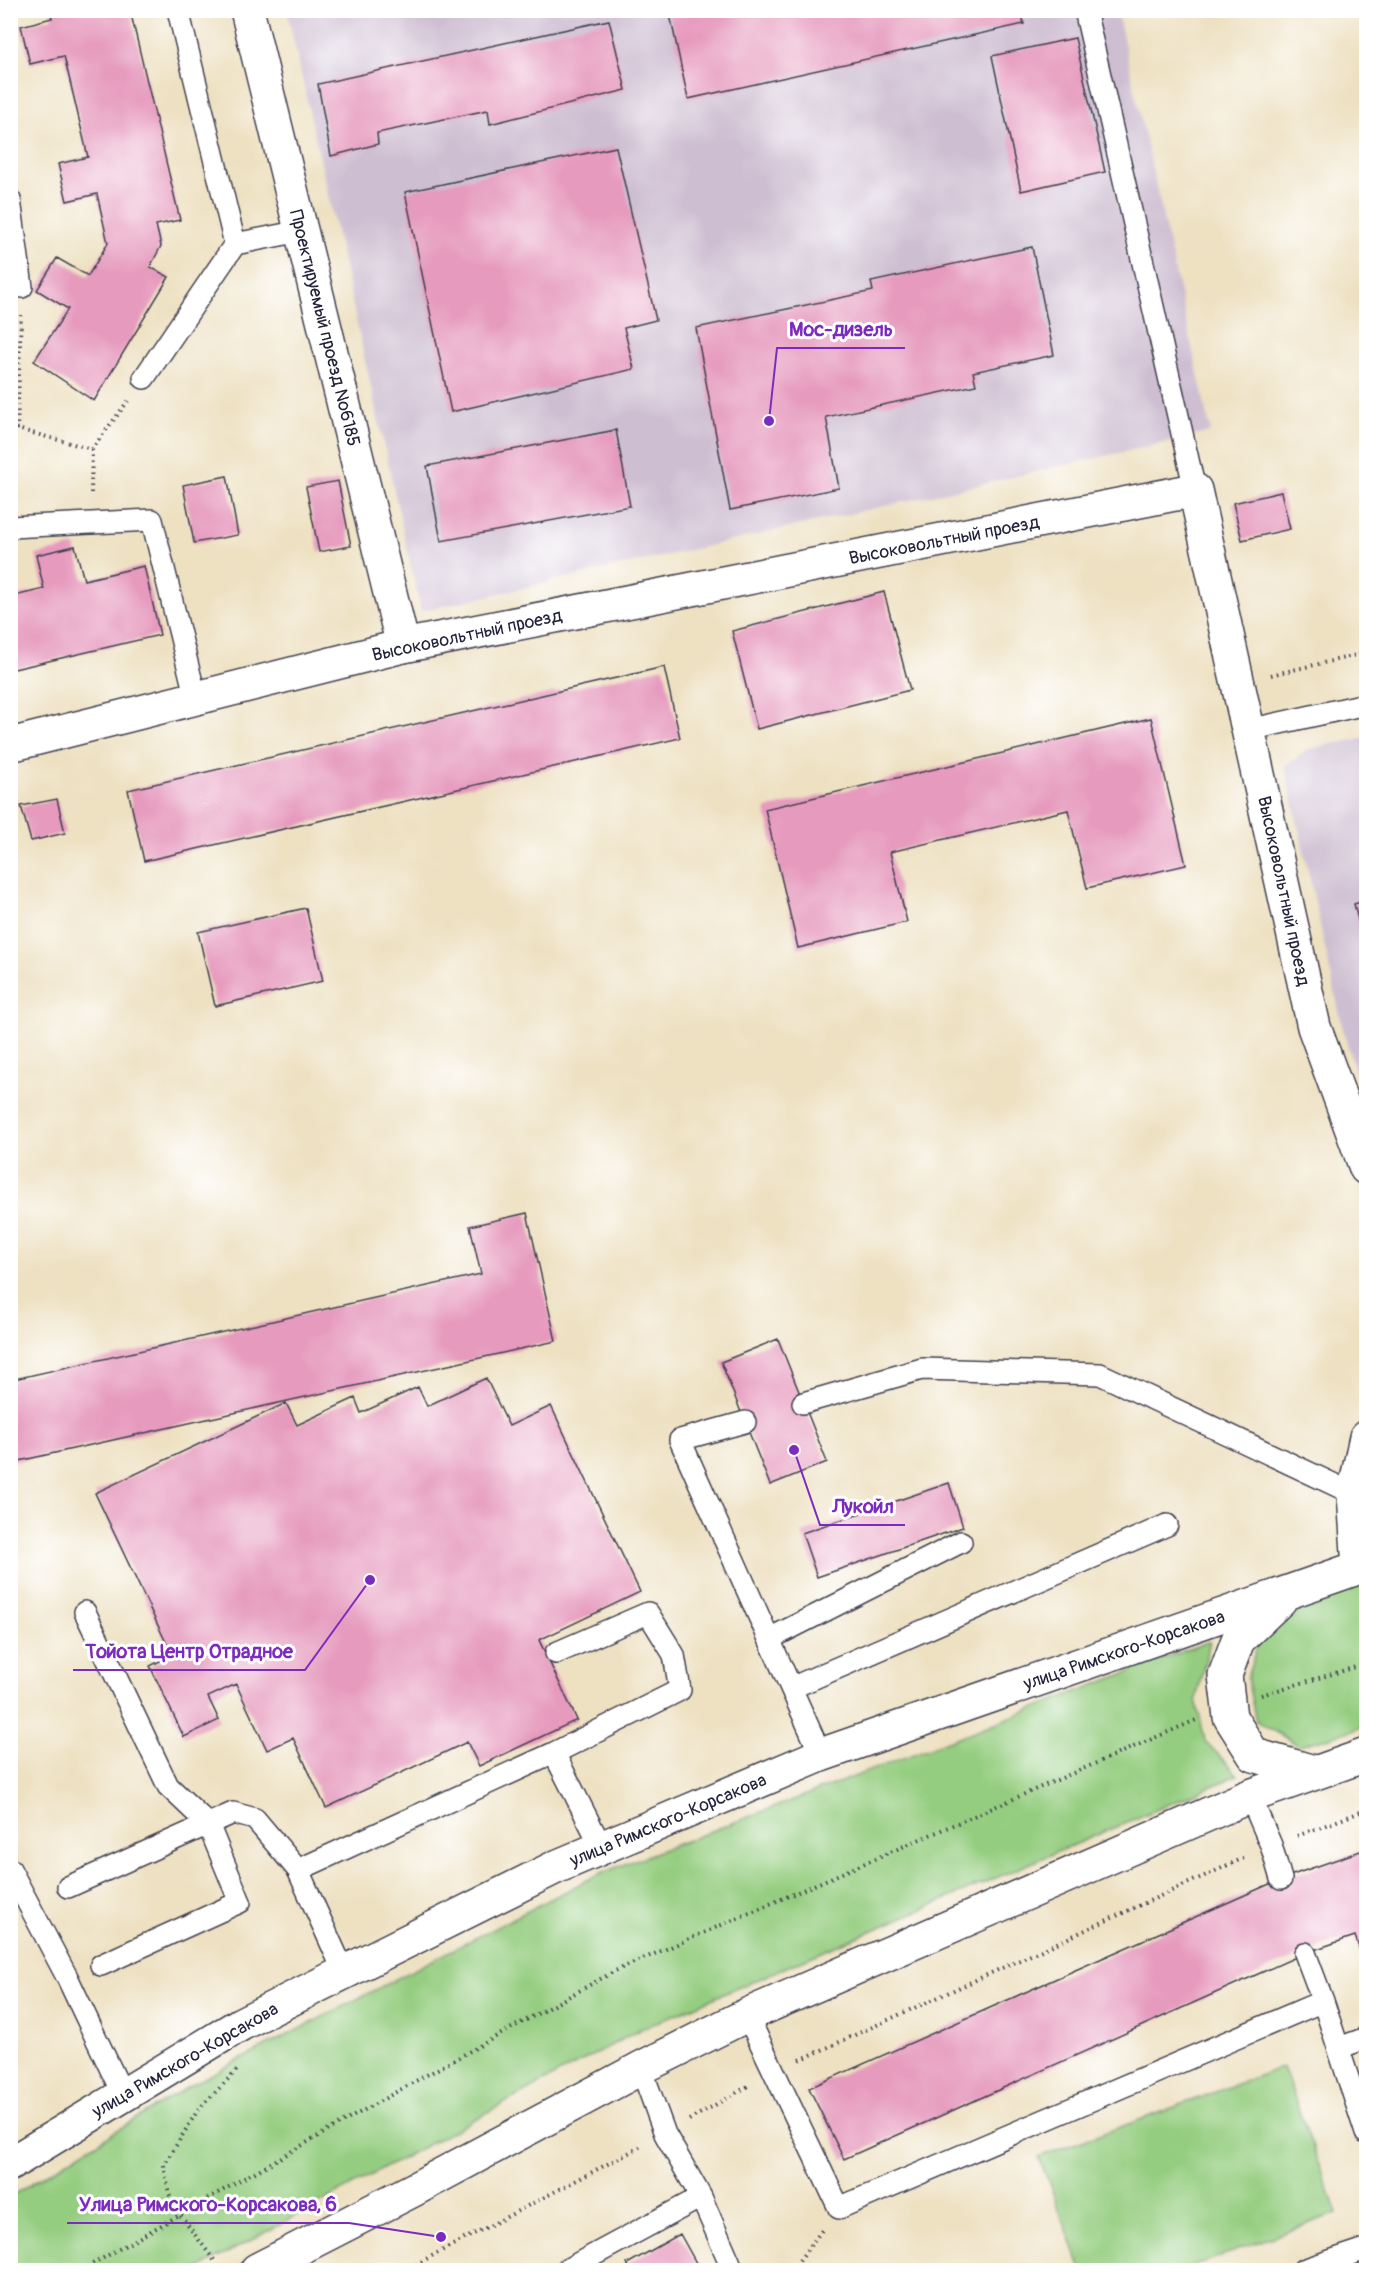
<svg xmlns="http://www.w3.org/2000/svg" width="1377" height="2281" font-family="Pangolin,sans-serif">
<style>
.industrial{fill:#cebed1}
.green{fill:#95cd80;stroke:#5c785e;stroke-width:1.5}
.building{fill:#e69abd}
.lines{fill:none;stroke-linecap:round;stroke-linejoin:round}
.service-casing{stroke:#413f4f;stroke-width:24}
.minor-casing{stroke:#413f4f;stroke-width:36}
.tertiary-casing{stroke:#413f4f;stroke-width:36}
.path{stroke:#413f4f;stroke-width:4;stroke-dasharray:1.5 4.5;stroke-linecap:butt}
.service{stroke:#fff;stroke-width:21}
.minor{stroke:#fff;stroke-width:33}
.tertiary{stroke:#fff;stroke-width:33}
.labels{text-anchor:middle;stroke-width:6;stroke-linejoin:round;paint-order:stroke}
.street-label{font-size:18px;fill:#22223b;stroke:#fff}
.leader{fill:none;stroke:#7b2cbf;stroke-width:2}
.callout-dot{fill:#7b2cbf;stroke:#fff;stroke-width:2}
.callout-label{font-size:20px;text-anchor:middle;font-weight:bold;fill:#7b2cbf;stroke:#fff;stroke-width:6;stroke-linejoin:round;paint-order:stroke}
</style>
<rect width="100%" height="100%" fill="#fff"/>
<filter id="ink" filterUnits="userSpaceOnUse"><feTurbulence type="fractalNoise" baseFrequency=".0167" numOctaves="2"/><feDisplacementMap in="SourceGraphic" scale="12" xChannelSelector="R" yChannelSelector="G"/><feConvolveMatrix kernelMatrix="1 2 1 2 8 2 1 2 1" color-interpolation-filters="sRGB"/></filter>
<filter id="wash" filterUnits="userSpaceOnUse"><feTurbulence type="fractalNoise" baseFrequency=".008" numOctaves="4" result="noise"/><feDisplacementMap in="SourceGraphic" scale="24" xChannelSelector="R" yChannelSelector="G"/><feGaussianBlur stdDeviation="1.35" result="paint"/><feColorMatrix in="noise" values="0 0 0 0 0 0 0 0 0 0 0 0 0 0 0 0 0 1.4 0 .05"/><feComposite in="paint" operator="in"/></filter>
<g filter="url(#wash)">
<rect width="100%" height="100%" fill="#eee1c2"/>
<path class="industrial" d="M287,11h830l94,421 -790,179z
M1366,737v369l-22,-72 -59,-268 24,-17z"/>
<path class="green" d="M1366,1582v144l-66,20 -44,-25 -9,-43 16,-51 23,-19z
M1210,1641l-14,58 9,42 33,34 -595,253 -447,242h-185v-74l178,-110 410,-212z
M1283,2067l54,146 -154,57h-101l-43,-113z"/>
<g id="blocks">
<path class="building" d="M50,10h80l50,210 -24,5 5,21 -11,21 19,10 -75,124 -60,-40 34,-52 -31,-19 20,-32 31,18 20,-33 -11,-49 -30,7 -9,-37 30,-7 -24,-101 -34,8 -9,-38 31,-8z
M669,10h352l3,14 -336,75z
M609,20l17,70 -136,34 -2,-14 -111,23 1,11 -47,12 -13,-72z
M1075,38l30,134 -84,19 -29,-135z
M616,147l40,173 -32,8 10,41 -183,43 -46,-220z
M1032,247l22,108 -81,17 3,13 -150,32 13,71 -109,22 -34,-182 177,-37 -2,-9z
M616,430l14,76 -189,35 -14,-75z
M227,476l11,59 -44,8 -11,-58z
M338,481l13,65 -32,6 -13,-65z
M1281,492l9,37 -48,11 -9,-37z
M75,546l9,34 60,-14 16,69 -150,35v-73l34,-8 -8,-34z
M884,592l26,98 -153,39 -25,-98z
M664,667l16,71 -536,123 -16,-71z
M1151,718l35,147 -99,23 -19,-78 -178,42 17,70 -109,26 -33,-139z
M57,799l8,34 -34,8 -10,-35z
M1366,900v51l-12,-47z
M306,908l17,73 -108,25 -17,-74z
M527,1213l29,128 -546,122v-83l471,-106 -11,-48z
M778,1339l49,123 -57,23 -49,-123z
M486,1378l23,48 42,-20 89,186 -101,48 38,80 -98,46 -12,-24 -141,66 -33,-70 -26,12 -31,-66 -28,13 11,23 -35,17 -34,-71 22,-11 -77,-162 191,-90 11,22 58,-27 6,15 57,-26 9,19z
M949,1483l14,44 -146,50 -15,-44z
M1366,1849v119l-11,-32 -50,17 -461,206 -35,-71 472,-209z
M680,2234l20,36h-69l-4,-6z"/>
</g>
</g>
<g filter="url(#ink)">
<use href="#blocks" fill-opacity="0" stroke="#413f4f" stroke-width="1.5"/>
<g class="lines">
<g class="service-casing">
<path id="service" d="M178,10l57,234
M1085,10l110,480
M10,200l12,87
M144,378l91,-134 66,-13
M10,527l142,-7 44,179
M1248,730l118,-26
M803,1403l119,-34 178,5 254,120 8,7
M745,1422l-65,18 141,315
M85,1612l83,174 40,38 32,78 -139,63
M769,1639l192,-97
M791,1688l376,-163
M554,1753l126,-63 -6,-35 -26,-42 -92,40
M1250,1796l21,49 10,34
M10,1869l57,108 56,118
M68,1887l165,-74 22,6 43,51
M1305,1953l18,48 43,132
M344,1972l-46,-102 256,-117 48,95
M747,2015l92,193 484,-207
M1339,2048l27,-10
M641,2068l24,66 36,63 32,73
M566,2270l135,-73
M1303,2270l63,-21"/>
</g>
<g class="minor-casing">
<path id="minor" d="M247,10l156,636"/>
</g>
<g class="tertiary-casing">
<path id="tertiary" d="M10,745l393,-99 792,-156 119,537 52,141
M1359,1567l-5,-73 12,-57
M1280,1600l-42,40 -13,35 5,42 24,38 60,17
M10,2164l231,-140 315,-157 265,-112 545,-190
M257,2270l156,-80 228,-122 106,-53 503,-219 116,-41"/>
</g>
<path class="path" d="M10,427l82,22 36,-48
M17,430l4,-115
M91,493l1,-44
M1271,675l95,-22
M1261,1695l105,-31
M1297,1836l69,-26
M800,2060l446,-203
M689,2120l61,-35
M214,2260l-34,-45 -11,-21 -5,-29 34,-55 40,-41
M82,2270l323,-183 210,-116 581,-251
M405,2270l235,-123
M792,2270l30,-40"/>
<use href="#service" class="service"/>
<use href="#minor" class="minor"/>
<use href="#tertiary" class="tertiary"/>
</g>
</g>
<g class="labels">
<g class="street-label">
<text transform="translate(325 328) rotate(76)" y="6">Проектируемый проезд №6185</text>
<text transform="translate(944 540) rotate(-11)" y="6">Высоковольтный проезд</text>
<text transform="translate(467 635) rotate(-12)" y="6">Высоковольтный проезд</text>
<text transform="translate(1284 891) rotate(78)" y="6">Высоковольтный проезд</text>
<text transform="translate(1124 1650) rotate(-19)" y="6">улица Римского-Корсакова</text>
<text transform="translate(668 1820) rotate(-23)" y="6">улица Римского-Корсакова</text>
<text transform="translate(185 2060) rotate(-30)" y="6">улица Римского-Корсакова</text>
</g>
</g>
<path class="leader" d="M769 421L777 348H905M794 1450L820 1525H905M370 1580L305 1670H73M441 2237L349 2223H67"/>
<g class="callout-dot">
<circle cx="769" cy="421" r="6"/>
<circle cx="794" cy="1450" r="6"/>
<circle cx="370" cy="1580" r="6"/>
<circle cx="441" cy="2237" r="6"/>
</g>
<g class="callout-label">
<text x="841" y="336">Мос-дизель</text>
<text x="863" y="1513">Лукойл</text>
<text x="189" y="1658">Тойота Центр Отрадное</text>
<text x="208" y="2211">Улица Римского-Корсакова, 6</text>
</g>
<rect width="1377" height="2281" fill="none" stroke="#fff" stroke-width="36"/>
</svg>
